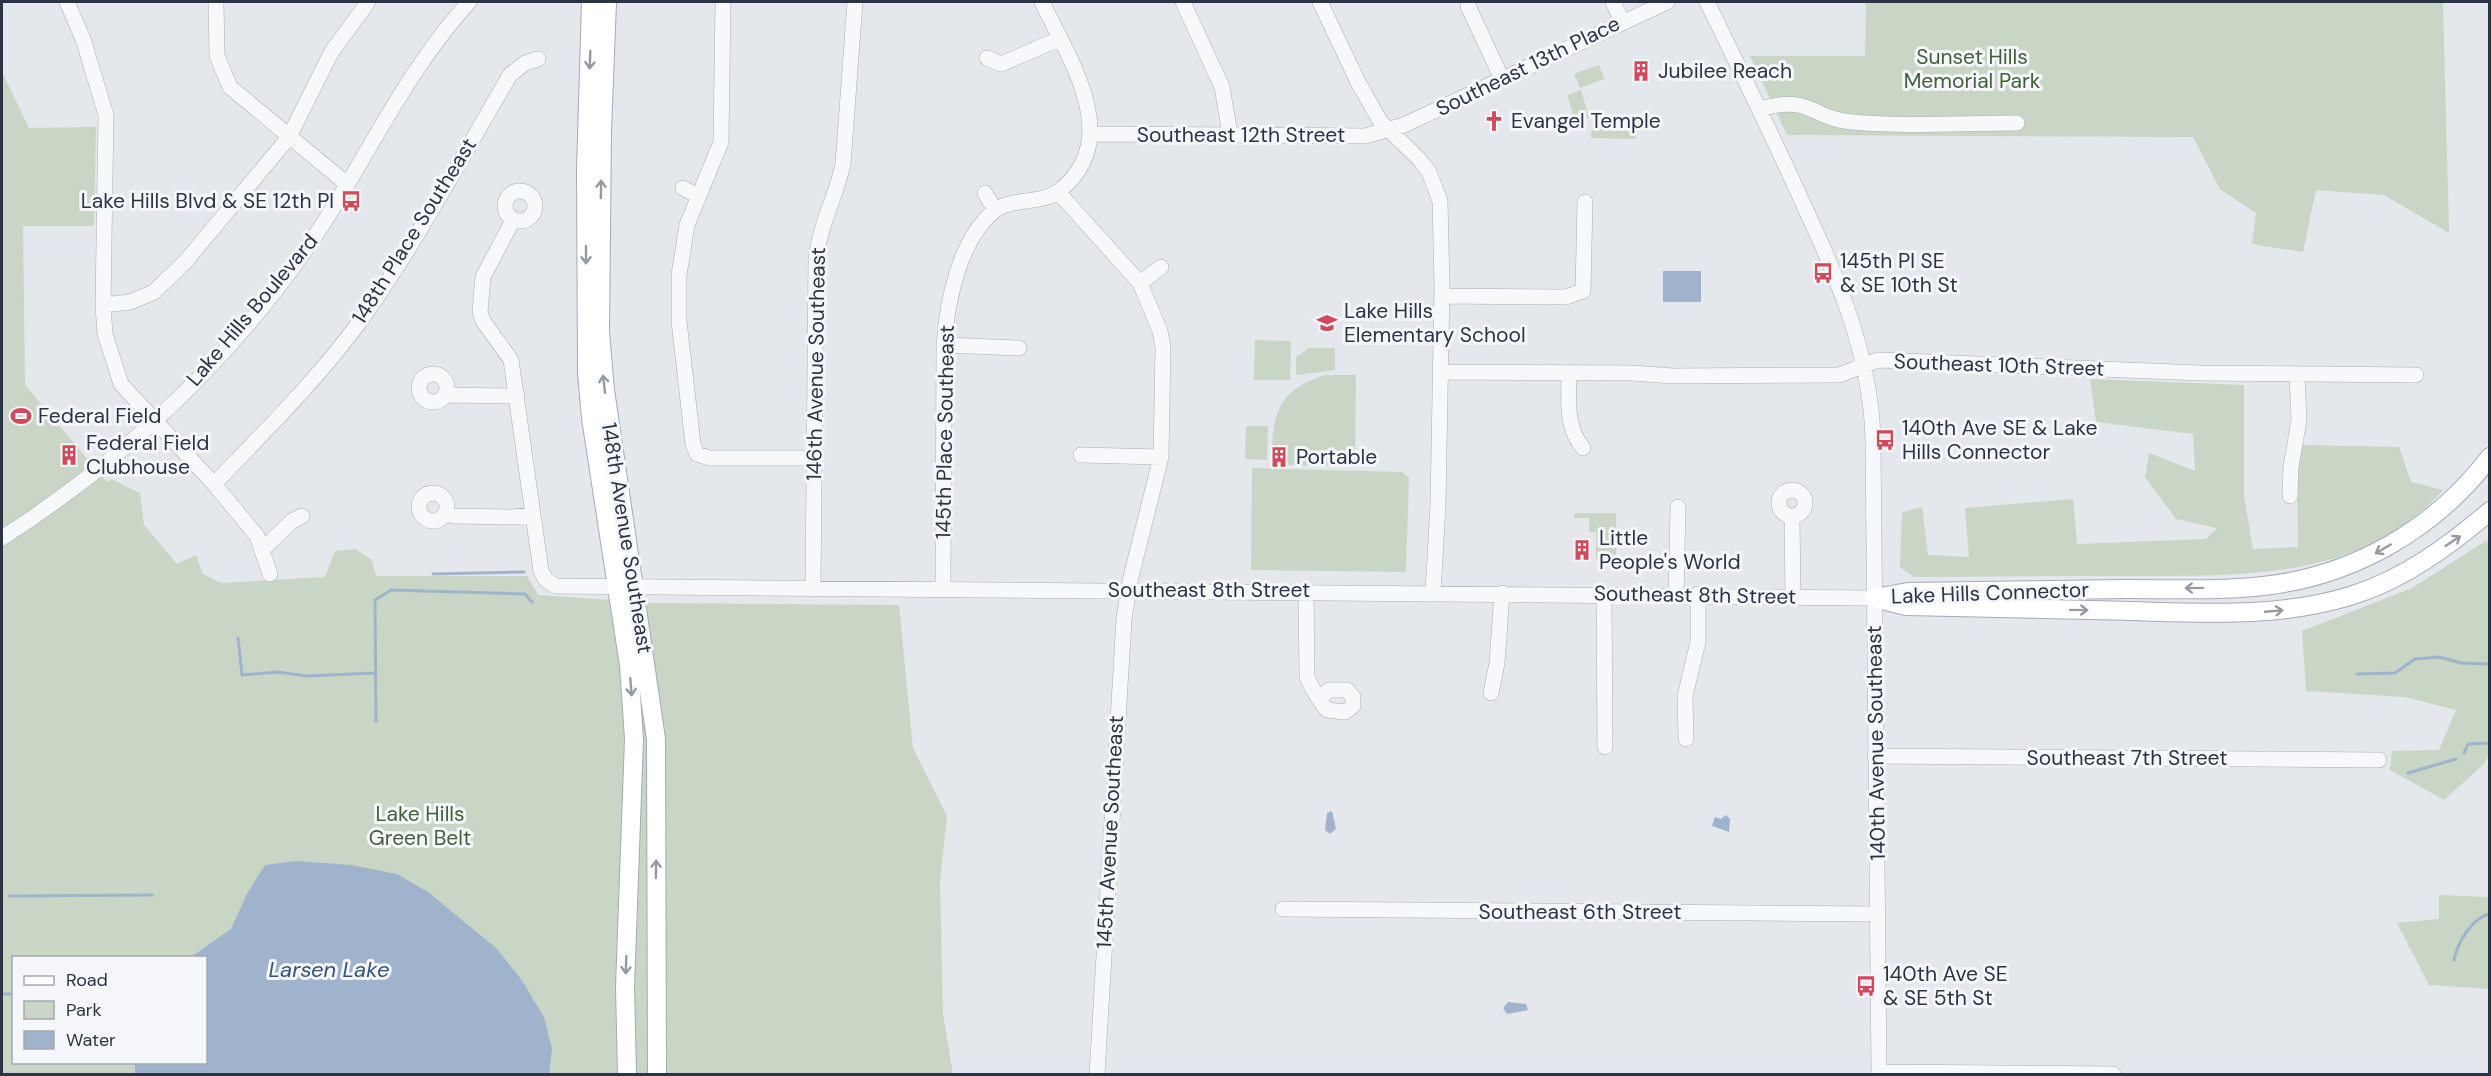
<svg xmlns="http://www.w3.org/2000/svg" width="2491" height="1076" font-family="'DM Sans',sans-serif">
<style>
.green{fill:#c9d6c5;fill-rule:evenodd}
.water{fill:#9fb4cc}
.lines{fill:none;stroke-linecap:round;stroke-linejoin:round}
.stream{stroke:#9fb4cc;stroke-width:3}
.minor-casing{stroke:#a9aeb7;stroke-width:16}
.major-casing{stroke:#a3abb8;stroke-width:20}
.minor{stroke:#f7f8fa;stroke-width:15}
.major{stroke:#fff;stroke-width:18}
.oneway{stroke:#959aa2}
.labels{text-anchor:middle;stroke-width:6;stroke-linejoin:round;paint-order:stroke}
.park-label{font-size:21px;fill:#3f6138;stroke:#f4f6f9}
.street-label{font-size:21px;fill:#2b3445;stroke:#f4f6f9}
.poi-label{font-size:21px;fill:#2b3445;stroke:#f4f6f9;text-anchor:start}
.water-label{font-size:22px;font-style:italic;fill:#34527a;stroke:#f4f6f9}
</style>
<rect width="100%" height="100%" fill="#e4e7ec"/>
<path class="green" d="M1866,2h577l6,231 -65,-38 -68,-5 -13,62 -51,-8 4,-31 -36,-24 -27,-52 -406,-2 -37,-79h115z
M1599,65l5,14 -24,9 -6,-14z
M2,72l27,56 67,-1 -2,99h-71l2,159 82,97 4,-3 29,14 4,32 33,39 19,-9 7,19 18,9 104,-6 10,-26 20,-2 17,11 4,16h151l11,19 117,8 244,2 14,143 34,68 -7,64 3,134 10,60h-951zM14,958h192v104h-192z
M1581,90l8,28 -14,4 -8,-27z
M1592,125l41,1 3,13 -45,-1z
M1255,340l36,1 -1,39h-36z
M1309,348h26v22l-39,5v-18z
M1326,375h30l-1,91 -83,-1c0,-48 3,-75 54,-90z
M2090,379l154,6v110l9,54 45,-2 -1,-62 5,-40 97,2 12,35 32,8c-84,95 -213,85 -328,86 -67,0 -134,1 -201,1l-14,-10 2,-55 20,-5 6,48 41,2 -4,-49 108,-9 4,45 129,-5 11,-11 -41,-9 -31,-42 4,-24 46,18 -2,-37 -97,-12z
M1246,426h22l-1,34 -22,-1z
M1252,468l150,4 7,6 -3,94 -155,-2z
M1574,513h42v46h-20v-27h-7v-14h-15z
M2487,540l3,21 -1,194 -5,9 -40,36 -54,-30 2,-19 47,-1 17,-40 -51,-13 -99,-6 -4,-60 110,-43z
M2439,895l50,2v92l-60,-4 -32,-62 42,-4z"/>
<path class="water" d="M1663,271h38v31h-38z
M1332,811l4,18 -6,5 -5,-4 2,-17z
M1726,815l4,4 -1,13 -17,-6 3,-9 6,2z
M296,861l55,4 46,9 31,18 68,56 25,31 23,38 8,32 -3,25h-414v-11l71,-1v-104l-15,-1 40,-28 17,-37 17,-27z
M1508,1002l18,2 2,6 -21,4 -4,-6z"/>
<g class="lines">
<path class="stream" d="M433,574l91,-2
M238,638l4,37 36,-3 29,4 68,-3
M2357,674l38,-1 20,-14 24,-2 22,6 27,1
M376,721l-1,-121 16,-10 134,4 7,8
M2464,753l4,-9 22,-1
M2408,773l48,-14
M9,896l143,-1
M2454,960c3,-16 18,-43 36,-46
M2,994h12"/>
<g class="minor-casing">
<path id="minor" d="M67,2l16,37 23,76 -3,190 2,29 16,50 93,100 43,52 13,38
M216,2l1,54 13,31 117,97
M1183,2l39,85 8,47
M1320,2l38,80 22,39 40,39 9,12 11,29 2,85 -4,219 -5,88
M1613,2l9,19
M1707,2c28,57 56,115 83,173 39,85 81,170 83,265l6,634
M1468,6l34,73
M987,58l14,6 58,-25
M1760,109c52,-15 51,10 92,13 55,5 111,1 165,1
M1092,134l273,2 39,-11 263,-123
M683,188l15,8
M505 206a15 15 0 1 1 30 0a15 15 0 1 1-30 0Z
M1058,192l82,91 20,48 3,16 -2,110 -31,124 -6,38 -27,455
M985,193l10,17
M513,220l-30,57 -3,35 3,9 28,39 30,211 5,9 10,6 1318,12
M1140,283l21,-16
M1583,291l2,-89
M1442,296l124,1 17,-6
M103,305l27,-3 24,-10 32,-31 103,-124 42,-84 37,-51
M944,345l75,3
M1440,372l192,1 41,3 166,-1 39,-15 322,13 216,2
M1569,373c0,27 -4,54 14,75
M419 388a14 14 0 1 1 28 0a14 14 0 1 1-28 0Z
M446,395l71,1
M697,454l-4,-10 -14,-123v-46l8,-50 34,-83 2,-140
M697,454l12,4h104
M1081,455l80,2
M214,484c53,-55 108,-109 152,-171 53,-76 97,-158 144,-238l15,-12 13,-4
M1779 503a13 13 0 1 1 26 0a13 13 0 1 1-26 0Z
M419 507a14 14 0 1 1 28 0a14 14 0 1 1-28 0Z
M2290,496l1,-29 8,-47 -2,-44
M445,513l8,3 60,1 19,-2
M1792,517l1,79
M2,538c123,-79 233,-182 315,-305 51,-77 89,-162 152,-231
M263,549l29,-28 10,-5
M813,588l3,-328c3,-34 20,-63 27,-96l12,-162
M943,589l1,-244c3,-43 15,-105 50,-134 18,-14 47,-6 65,-20 66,-51 10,-132 -17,-189
M1306,591l1,86c3,8 14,27 20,33l18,2 8,-6v-9l-6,-7h-18l-8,7
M1604,594l1,153
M1676,594l2,-87
M1491,693l6,-30 5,-70
M1686,739l-1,-43 13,-54v-48
M1875,756l504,4
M1283,909l595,5
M1879,1072l234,2"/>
</g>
<g class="major-casing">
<path id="major" d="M591,2l-5,167 1,204 4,45 38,247 5,74 -9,248 2,87
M607,2l-5,129 -2,201 5,58 51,349 1,335
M1874,598l34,-6c73,-1 146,-2 218,-3 46,0 92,2 137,-3 91,-10 172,-57 227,-129
M1882,600l24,6c75,2 149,3 223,5 75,2 149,7 221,-15 53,-16 99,-50 140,-85"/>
</g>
<use href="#minor" class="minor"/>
<use href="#major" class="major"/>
</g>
<defs><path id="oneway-shaft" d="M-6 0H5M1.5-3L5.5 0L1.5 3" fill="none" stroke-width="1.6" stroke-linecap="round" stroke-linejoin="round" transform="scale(1.5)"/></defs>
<g class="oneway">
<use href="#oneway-shaft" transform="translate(590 60) rotate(92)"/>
<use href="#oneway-shaft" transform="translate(601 189) rotate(-89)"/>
<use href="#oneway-shaft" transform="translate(586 255) rotate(90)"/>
<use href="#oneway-shaft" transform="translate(604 384) rotate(-97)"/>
<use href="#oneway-shaft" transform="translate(2453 541) rotate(-34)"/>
<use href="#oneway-shaft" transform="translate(2383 549) rotate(150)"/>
<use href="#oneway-shaft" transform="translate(2194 588) rotate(179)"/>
<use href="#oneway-shaft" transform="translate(2079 610) rotate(1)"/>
<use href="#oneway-shaft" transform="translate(2274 611) rotate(-5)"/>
<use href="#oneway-shaft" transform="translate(631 687) rotate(85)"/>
<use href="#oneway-shaft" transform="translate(656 869) rotate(-89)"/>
<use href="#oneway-shaft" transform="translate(626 965) rotate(92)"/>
</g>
<defs>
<g id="building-bare" transform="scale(1.62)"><path d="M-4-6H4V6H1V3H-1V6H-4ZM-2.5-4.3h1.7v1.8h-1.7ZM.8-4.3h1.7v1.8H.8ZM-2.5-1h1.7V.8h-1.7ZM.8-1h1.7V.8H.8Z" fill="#d1495b" stroke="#f4f6f9" stroke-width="2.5" paint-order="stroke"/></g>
<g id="church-bare" transform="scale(1.62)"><path d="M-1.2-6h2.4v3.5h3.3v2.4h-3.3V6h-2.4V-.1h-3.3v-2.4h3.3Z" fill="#d1495b" stroke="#f4f6f9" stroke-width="2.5" paint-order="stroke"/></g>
<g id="bus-bare" transform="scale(1.62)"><path d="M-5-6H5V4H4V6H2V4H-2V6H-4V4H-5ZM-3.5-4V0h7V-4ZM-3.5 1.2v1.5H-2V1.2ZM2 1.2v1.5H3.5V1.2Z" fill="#d1495b" stroke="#f4f6f9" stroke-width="2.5" paint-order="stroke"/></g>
<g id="school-bare" transform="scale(1.62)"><path d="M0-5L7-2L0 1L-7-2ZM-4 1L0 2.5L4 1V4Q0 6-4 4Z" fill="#d1495b" stroke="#f4f6f9" stroke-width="2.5" paint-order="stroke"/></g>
<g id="stadium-bare" transform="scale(1.62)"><path d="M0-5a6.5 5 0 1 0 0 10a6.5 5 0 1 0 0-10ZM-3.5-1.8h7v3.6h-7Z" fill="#d1495b" stroke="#f4f6f9" stroke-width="2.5" paint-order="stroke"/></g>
</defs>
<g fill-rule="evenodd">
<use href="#building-bare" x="1641" y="71"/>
<use href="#church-bare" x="1494" y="121"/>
<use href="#bus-bare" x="351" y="201"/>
<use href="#bus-bare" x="1823" y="273"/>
<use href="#school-bare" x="1327" y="323"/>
<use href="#stadium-bare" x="21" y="416"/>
<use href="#bus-bare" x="1885" y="440"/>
<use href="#building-bare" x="69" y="455"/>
<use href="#building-bare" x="1279" y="457"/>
<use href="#building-bare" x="1582" y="550"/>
<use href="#bus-bare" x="1866" y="986"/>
</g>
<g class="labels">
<g class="park-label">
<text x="1972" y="64">Sunset Hills<tspan x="1972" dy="24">Memorial Park</tspan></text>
<text x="420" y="821">Lake Hills<tspan x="420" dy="24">Green Belt</tspan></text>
</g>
<g class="street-label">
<text transform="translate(1528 66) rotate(-26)" y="7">Southeast 13th Place</text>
<text x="1241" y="142">Southeast 12th Street</text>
<text transform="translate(414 231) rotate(-58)" y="7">148th Place Southeast</text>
<text transform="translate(252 310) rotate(-50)" y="7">Lake Hills Boulevard</text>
<text transform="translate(816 364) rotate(-89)" y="7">146th Avenue Southeast</text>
<text transform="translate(1999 365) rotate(2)" y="7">Southeast 10th Street</text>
<text transform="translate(945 432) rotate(-89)" y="7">145th Place Southeast</text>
<text transform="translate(627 538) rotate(81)" y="7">148th Avenue Southeast</text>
<text x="1209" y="597">Southeast 8th Street</text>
<text transform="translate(1990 593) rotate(-2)" y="7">Lake Hills Connector</text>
<text transform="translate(1695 595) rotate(1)" y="7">Southeast 8th Street</text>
<text transform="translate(1876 743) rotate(-91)" y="7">140th Avenue Southeast</text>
<text x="2127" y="765">Southeast 7th Street</text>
<text transform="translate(1110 832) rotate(-87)" y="7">145th Avenue Southeast</text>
<text x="1580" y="919">Southeast 6th Street</text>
</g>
<g class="poi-label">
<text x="1658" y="78">Jubilee Reach</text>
<text x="1511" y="128">Evangel Temple</text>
<text x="334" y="208" text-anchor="end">Lake Hills Blvd &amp; SE 12th Pl</text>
<text x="1840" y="268">145th Pl SE<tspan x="1840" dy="24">&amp; SE 10th St</tspan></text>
<text x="1344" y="318">Lake Hills<tspan x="1344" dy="24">Elementary School</tspan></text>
<text x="38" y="423">Federal Field</text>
<text x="1902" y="435">140th Ave SE &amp; Lake<tspan x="1902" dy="24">Hills Connector</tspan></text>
<text x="86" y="450">Federal Field<tspan x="86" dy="24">Clubhouse</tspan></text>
<text x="1296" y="464">Portable</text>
<text x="1599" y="545">Little<tspan x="1599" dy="24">People's World</tspan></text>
<text x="1883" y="981">140th Ave SE<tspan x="1883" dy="24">&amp; SE 5th St</tspan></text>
</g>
<g class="water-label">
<text x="329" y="977">Larsen Lake</text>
</g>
</g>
<rect width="2491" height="1076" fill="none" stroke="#2b3445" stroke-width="6"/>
<rect x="12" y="956" width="195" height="108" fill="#f4f6f9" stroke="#a4a8b1" stroke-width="1.5"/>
<rect x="24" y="976" width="30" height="9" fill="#ffffff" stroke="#a4a8b1" stroke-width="1.5"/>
<text x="66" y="986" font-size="18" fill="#2b3445">Road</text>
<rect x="24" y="1001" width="30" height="18" fill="#c9d6c5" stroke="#a4a8b1" stroke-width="1.5"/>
<text x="66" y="1016" font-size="18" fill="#2b3445">Park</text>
<rect x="24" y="1031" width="30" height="18" fill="#9fb4cc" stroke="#a4a8b1" stroke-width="1.5"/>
<text x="66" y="1046" font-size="18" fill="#2b3445">Water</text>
</svg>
